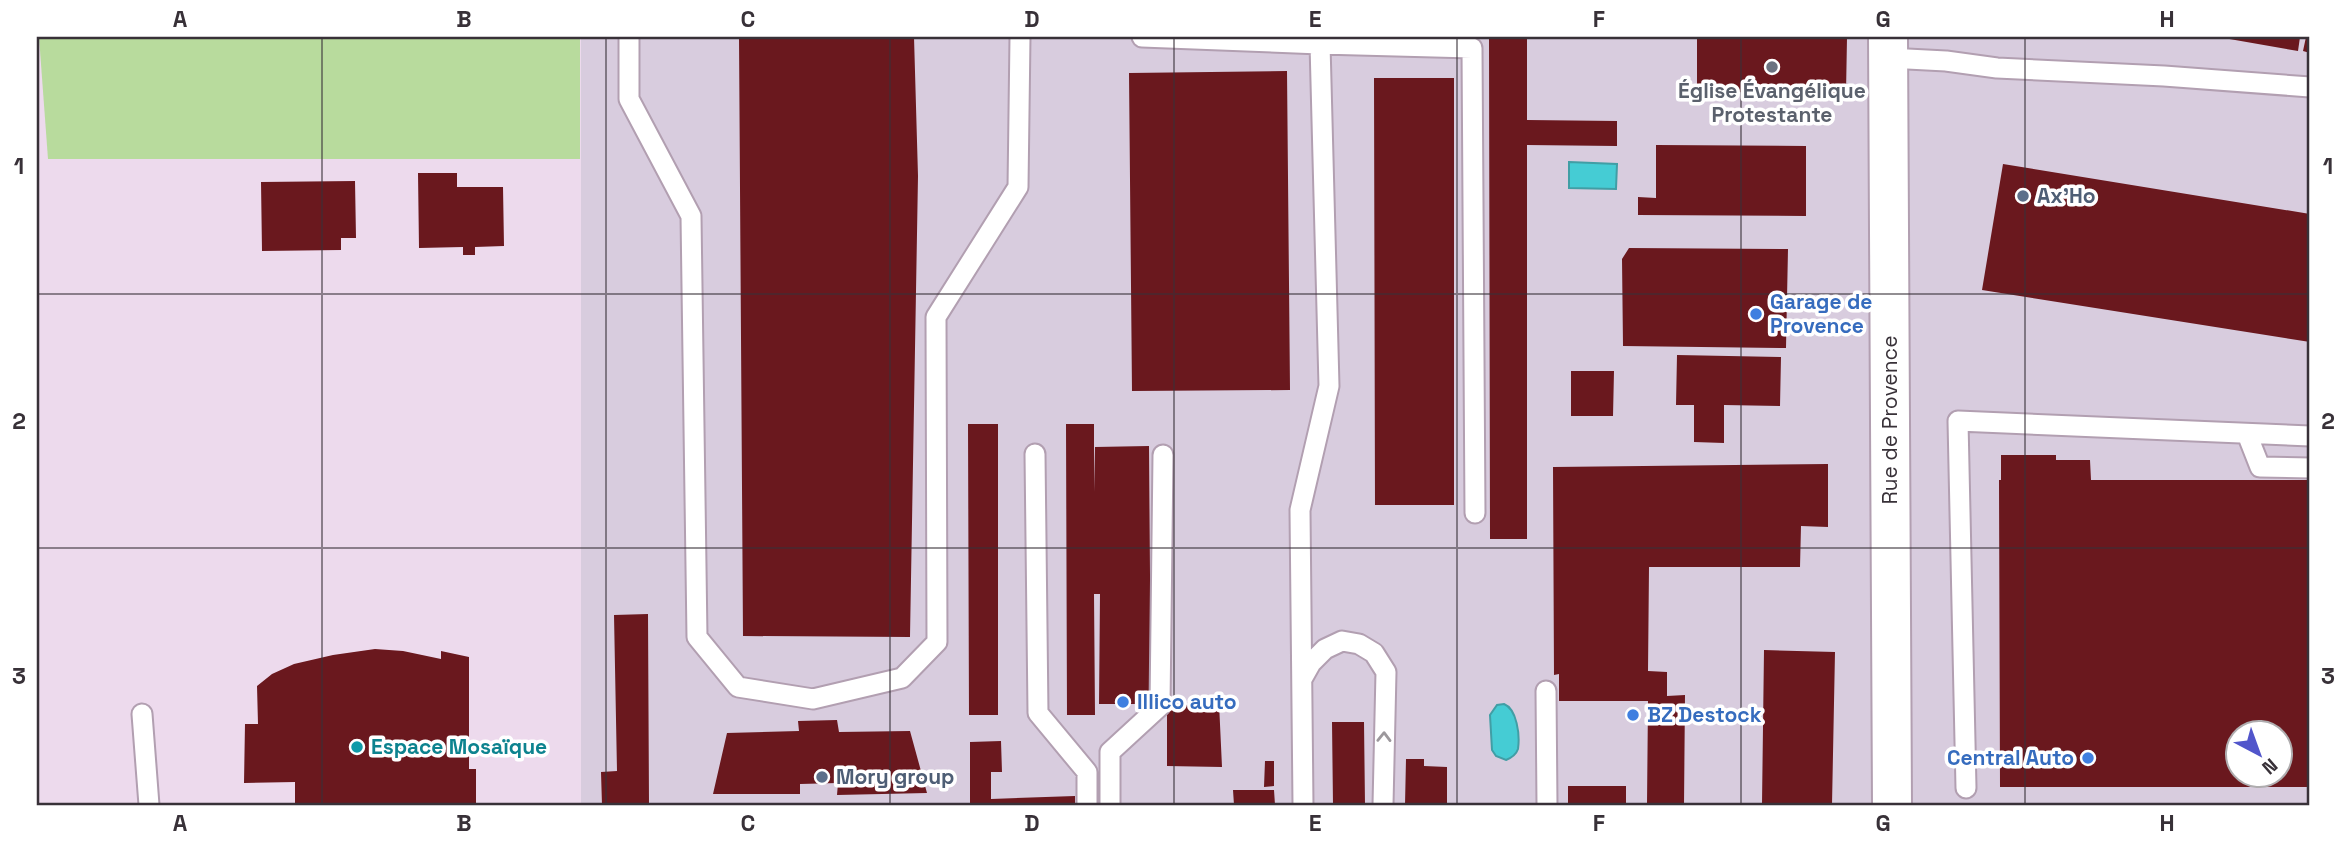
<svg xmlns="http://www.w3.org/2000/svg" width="2347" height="842" font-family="'Space Grotesk',sans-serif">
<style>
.industrial{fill:#d8ccde;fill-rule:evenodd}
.green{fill:#b8db9d}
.water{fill:#45ccd4;stroke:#419ea5;stroke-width:2}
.building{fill:#6a181e;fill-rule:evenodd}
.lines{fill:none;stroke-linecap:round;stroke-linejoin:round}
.lane-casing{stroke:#b29fb1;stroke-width:23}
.secondary-casing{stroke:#b29fb1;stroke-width:42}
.lane{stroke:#fff;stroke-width:19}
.secondary{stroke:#fff;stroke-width:38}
.oneway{stroke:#9c989c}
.grid{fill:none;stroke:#383138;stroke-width:2;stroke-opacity:0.55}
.worship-dot{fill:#6b7280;stroke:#fff;stroke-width:2.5}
.service-dot{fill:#5c6f8a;stroke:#fff;stroke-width:2.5}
.shop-dot{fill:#3f7fe0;stroke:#fff;stroke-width:2.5}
.culture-dot{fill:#0f9aa8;stroke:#fff;stroke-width:2.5}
.labels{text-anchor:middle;stroke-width:7;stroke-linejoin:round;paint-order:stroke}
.worship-label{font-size:21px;font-weight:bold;fill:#5b616d;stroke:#fff}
.service-label{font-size:21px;font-weight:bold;fill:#4e5e75;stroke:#fff;text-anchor:start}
.shop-label{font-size:21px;font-weight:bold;fill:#366cbe;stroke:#fff;text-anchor:start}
.street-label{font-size:21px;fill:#383138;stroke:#fff}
.culture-label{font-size:21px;font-weight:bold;fill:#0d838f;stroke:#fff;text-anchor:start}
.neatline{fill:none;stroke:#383138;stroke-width:2.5}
.grid-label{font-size:23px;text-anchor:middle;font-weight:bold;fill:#383138}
</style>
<rect width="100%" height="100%" fill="#eddaed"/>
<path class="industrial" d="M581,37h1729v768h-1729zM2238,734h42v42h-42z"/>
<path class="green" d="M39,37h541v122h-532z"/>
<path class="water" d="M1569,162l48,2 -1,25 -47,-1z
M1504,704c13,5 16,31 14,45 -2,6 -7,9 -12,11l-10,-4 -4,-6 -2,-35 7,-10z"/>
<path class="building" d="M739,37h175l4,139 -8,461 -167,-1z
M1489,37h38v83l90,1v25l-90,-1v394h-37z
M1697,37l150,1 -1,55 -149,-1z
M2218,37h82l-2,14z
M2306,37h4v16l-7,-2z
M1287,71l3,319 -158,1 -3,-318z
M1374,78h80v427h-79z
M1656,145l150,1v70l-168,-1v-18l18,1z
M2003,164l307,50v128l-328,-52z
M418,173h39v14h46l1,59 -29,1v8h-12v-8l-44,1z
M355,181l1,57h-15v12l-79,1 -1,-69z
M1629,248l159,1 -2,99 -163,-2 -1,-87z
M1677,355l104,2 -1,49 -56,-1v38l-30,-1v-37h-18z
M1571,371h43l-1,45h-42z
M968,424h30v291h-29z
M1066,424h28v68l1,-45 54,-1 2,258h-52l1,-110h-6l1,121h-28z
M2001,455h55v5h34l1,20h219v307h-310l-1,-307h2zM2238,733h42v43h-42z
M1828,464v63l-27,-1 -1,41h-151l-1,104 19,1v24l18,-1 -1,110h-37l1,-104h-89v-27l-5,1 -1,-208z
M648,614l1,191h-47l-1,-33 16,-1 -3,-156z
M375,649l28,2 38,8v-8l28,6v112h7v36h-181v-23l-51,1 1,-59h13l-1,-38 15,-12 22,-10 39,-9z
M1764,650l71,2 -3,153 -70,-1z
M1219,703l3,64 -55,-1v-60z
M837,720l2,12 71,-1 17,62 -90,2 1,-12 -38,1v10h-87l14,-61 72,-2 -1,-10z
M1332,722h32l1,83h-32z
M1001,741l1,31h-11v27l84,-3v9h-105v-63z
M1406,759h18v7l23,1v38h-42z
M1265,761h9v25l-10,1z
M1568,786h58v19h-58z
M1233,790h41l1,15h-41z"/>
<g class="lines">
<g class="lane-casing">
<path id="lane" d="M629,37v62l62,117 6,421 41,50 75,12 89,-21 35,-36 -1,-325 82,-130 2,-150
M1142,37l178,7 9,342 -29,124 3,295
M1320,44l152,4 3,465
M1888,58l58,3 51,7 167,8 146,11
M2247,434l13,33 50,1
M1035,454l3,259 49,59v33
M1302,679l9,-16 14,-14 17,-8 17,3 15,9 12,19 -3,133
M1546,691l1,114
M142,714l7,91
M1966,788l-8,-367 352,15
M1110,805v-53l50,-46 3,-251"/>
</g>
<g class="secondary-casing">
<path id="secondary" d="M1888,37l4,768"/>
</g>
<use href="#lane" class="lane"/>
<use href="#secondary" class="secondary"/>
</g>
<defs><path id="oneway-chevron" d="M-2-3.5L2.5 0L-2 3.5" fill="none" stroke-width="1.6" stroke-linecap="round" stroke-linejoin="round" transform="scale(1.75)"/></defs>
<use class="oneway" href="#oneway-chevron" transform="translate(1384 737) rotate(-89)"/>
<path class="grid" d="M322,37v768M606,37v768M890,37v768M1174,37v768M1457,37v768M1741,37v768M2025,37v768M37,294h2273M37,548h2273"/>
<circle class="worship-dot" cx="1772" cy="67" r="7"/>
<g class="service-dot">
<circle cx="2023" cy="196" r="7"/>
<circle cx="822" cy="777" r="7"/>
</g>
<g class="shop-dot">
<circle cx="1756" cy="314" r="7"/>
<circle cx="1123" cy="702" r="7"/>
<circle cx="1633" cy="715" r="7"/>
<circle cx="2088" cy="758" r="7"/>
</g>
<circle class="culture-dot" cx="357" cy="747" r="7"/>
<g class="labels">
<g class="worship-label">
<text x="1772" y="98">Église Évangélique<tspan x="1772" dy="24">Protestante</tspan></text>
</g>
<g class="service-label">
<text x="2037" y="203">Ax'Ho</text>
<text x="836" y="784">Mory group</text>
</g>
<g class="shop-label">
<text x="1770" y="309">Garage de<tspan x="1770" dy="24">Provence</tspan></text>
<text x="1137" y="709">Illico auto</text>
<text x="1647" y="722">BZ Destock</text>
<text x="2074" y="765" text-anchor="end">Central Auto</text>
</g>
<g class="street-label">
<text transform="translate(1890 420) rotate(-90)" y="7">Rue de Provence</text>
</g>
<g class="culture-label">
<text x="371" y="754">Espace Mosaïque</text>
</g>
</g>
<rect width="2347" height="842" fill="none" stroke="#ffffff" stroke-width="77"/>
<g transform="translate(2259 754) rotate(139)"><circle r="33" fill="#ffffff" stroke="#afadaf" stroke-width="2"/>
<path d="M0-5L12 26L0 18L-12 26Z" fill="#5155cb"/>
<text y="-10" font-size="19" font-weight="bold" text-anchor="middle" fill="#383138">N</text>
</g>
<rect x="38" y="38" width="2270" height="766" class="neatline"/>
<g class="grid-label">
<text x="180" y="27">A</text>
<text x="464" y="27">B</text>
<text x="748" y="27">C</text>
<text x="1032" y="27">D</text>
<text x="1315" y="27">E</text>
<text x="1599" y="27">F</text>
<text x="1883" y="27">G</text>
<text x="2167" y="27">H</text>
<text x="19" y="174">1</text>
<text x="2328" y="174">1</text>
<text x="19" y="429">2</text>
<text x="2328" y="429">2</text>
<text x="19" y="684">3</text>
<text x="2328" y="684">3</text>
<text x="180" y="831">A</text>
<text x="464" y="831">B</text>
<text x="748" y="831">C</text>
<text x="1032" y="831">D</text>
<text x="1315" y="831">E</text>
<text x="1599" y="831">F</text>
<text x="1883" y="831">G</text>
<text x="2167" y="831">H</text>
</g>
</svg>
